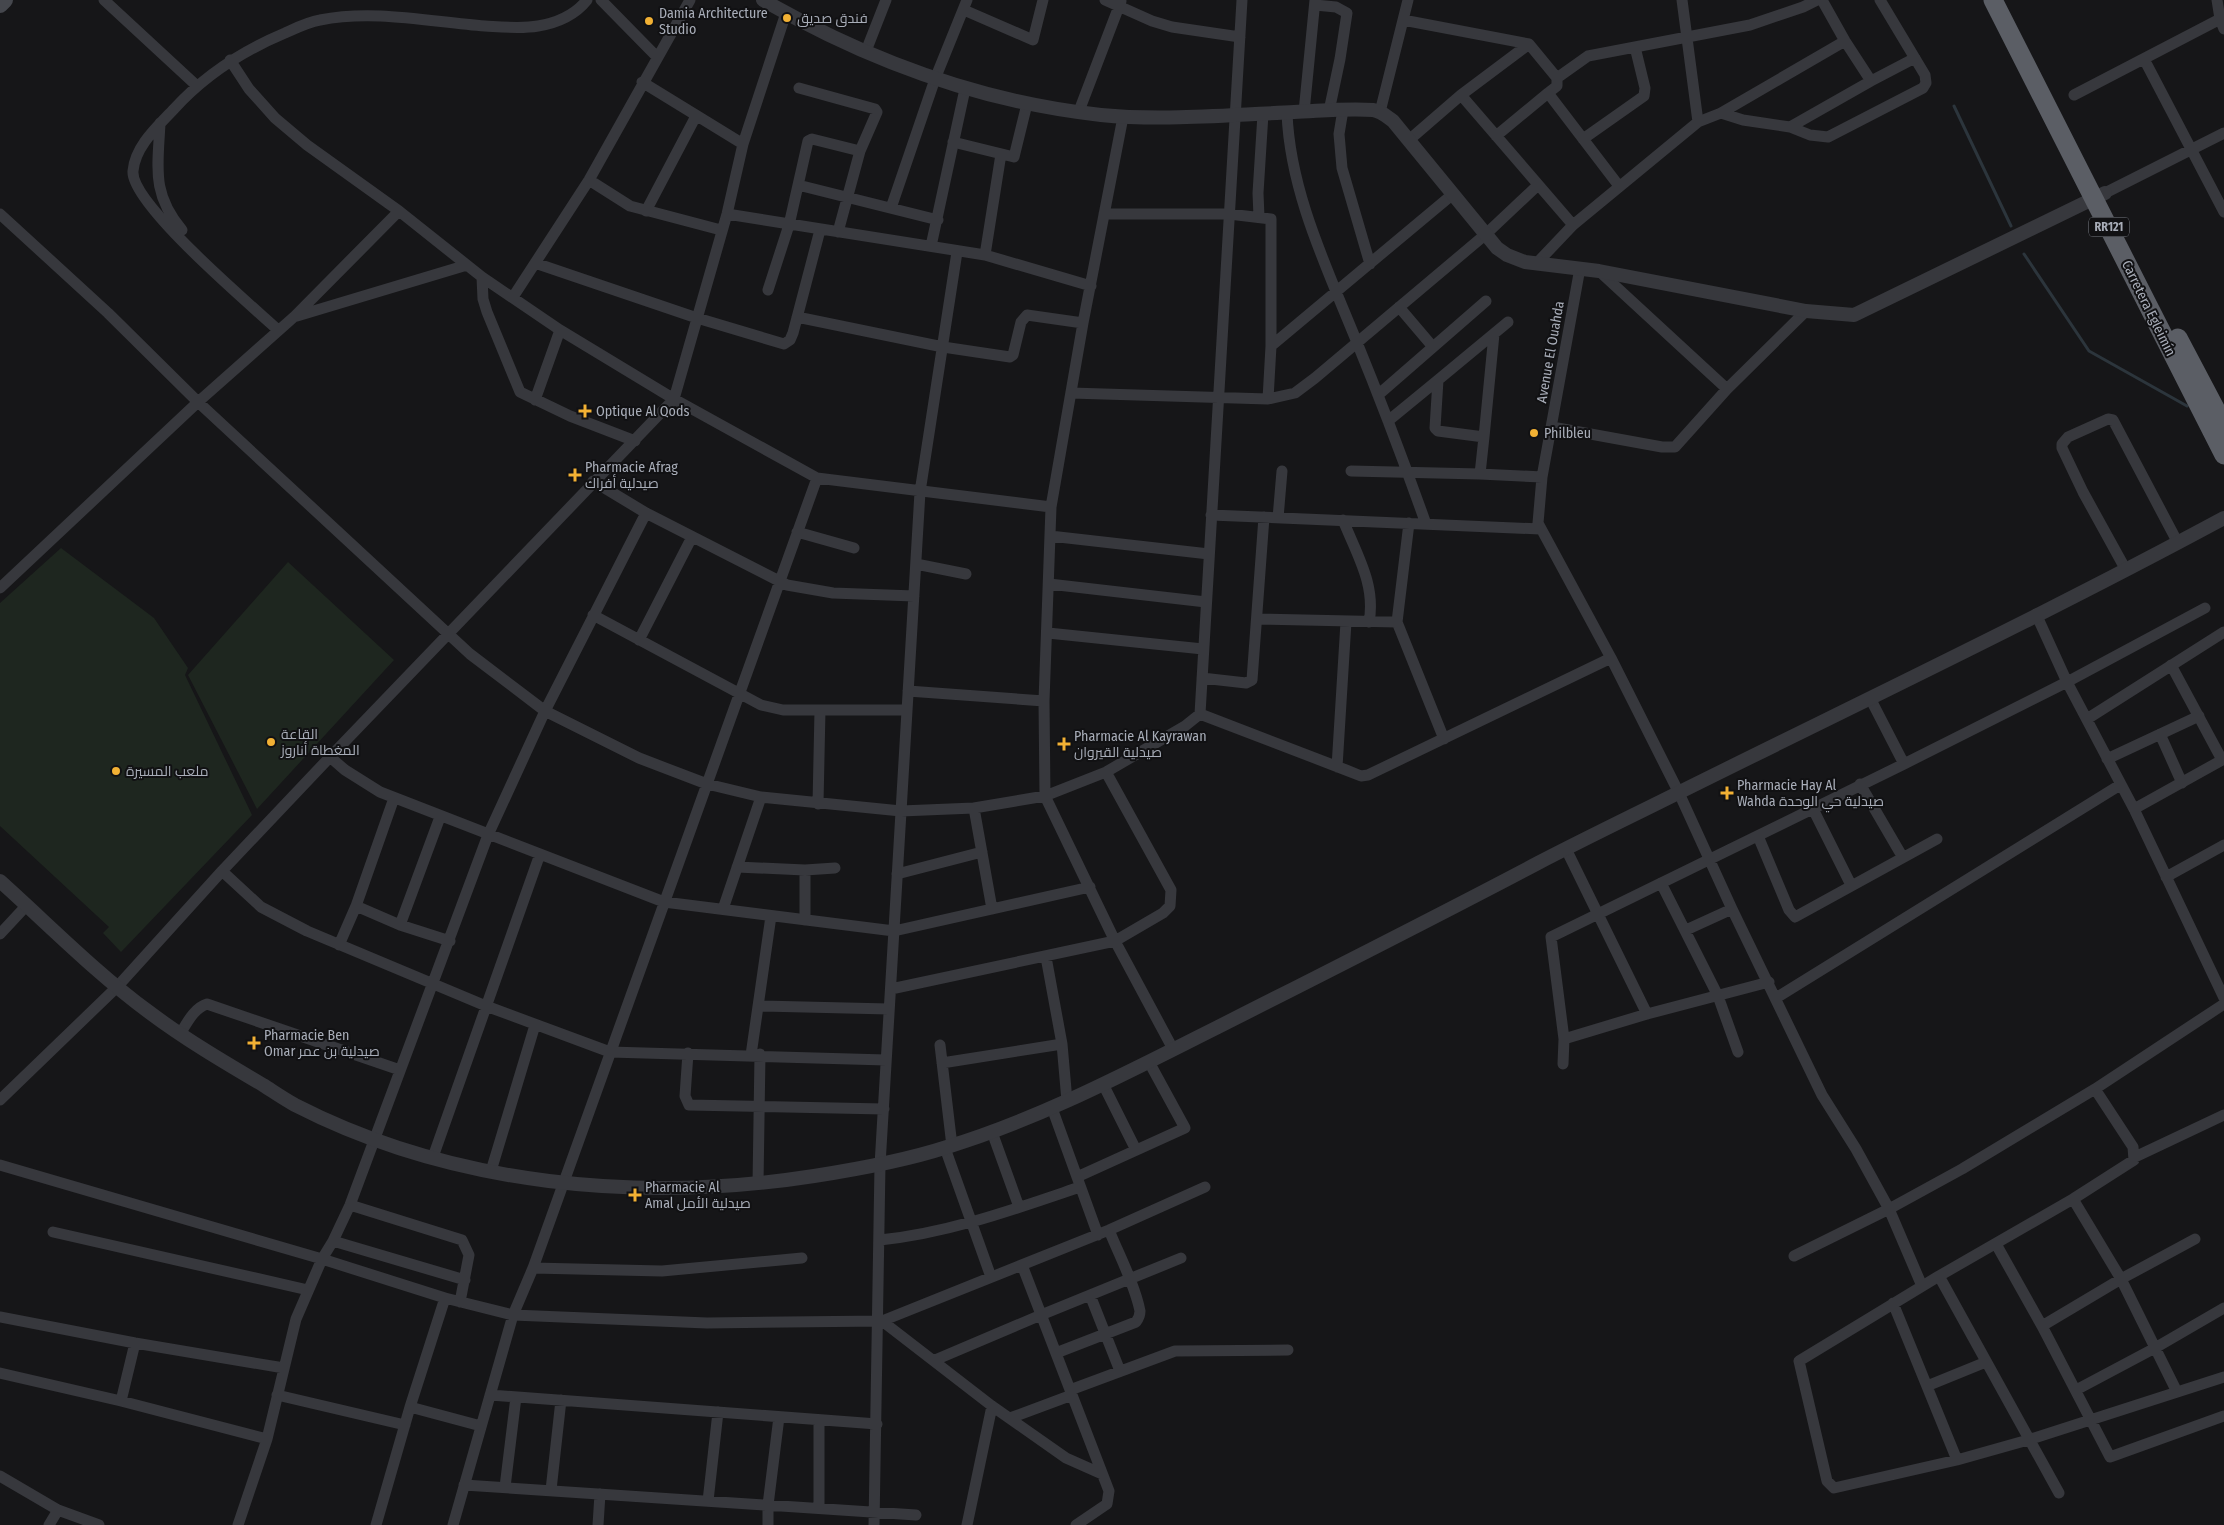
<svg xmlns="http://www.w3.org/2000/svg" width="2224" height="1525" font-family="'Fira Sans Condensed',Cairo,sans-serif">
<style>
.pitch{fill:#1e261f}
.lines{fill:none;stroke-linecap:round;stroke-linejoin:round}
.stream{stroke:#2c353c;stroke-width:3}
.minor{stroke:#37383d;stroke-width:11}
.tertiary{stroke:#37383d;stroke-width:14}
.secondary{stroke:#45474d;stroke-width:16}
.trunk{stroke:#5b5e65;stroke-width:19}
.poi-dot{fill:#f2b134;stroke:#111113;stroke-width:2}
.labels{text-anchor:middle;stroke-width:4;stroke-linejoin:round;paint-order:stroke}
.shield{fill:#111113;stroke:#7b7e86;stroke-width:1}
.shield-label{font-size:12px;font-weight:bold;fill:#a8adb8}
.poi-label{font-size:14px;fill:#a8adb8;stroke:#111113;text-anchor:start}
.street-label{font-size:14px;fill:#a8adb8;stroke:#111113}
</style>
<rect width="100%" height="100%" fill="#161618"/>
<path class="pitch" d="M61,548l93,70 34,50 -3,7 67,140 -131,137 -18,-19 6,-6 -109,-101v-223z
M288,562l106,98 -137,149 -69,-134z"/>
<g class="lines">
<path class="stream" d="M1954,106l57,120
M2024,254l65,97 98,55"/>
<path class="minor" d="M104,0l93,86
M601,0l56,57
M1105,0l47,21 20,6 68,10
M1682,0l16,122
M1822,0l23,41 26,40
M2217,0l3,19 4,10
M1315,5l21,2 11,6 -7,46 -11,52
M964,10l69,30 10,-40
M1403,20l126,24 28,34v8l-9,7
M866,51l20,-51
M2144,59l80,153
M230,60l19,29 26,29 32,27 92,66 83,66 78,53 114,69 143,79 234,29
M1557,78l31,-22 162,-31 53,-18 14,-7
M642,82l101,62
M799,88l76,21 2,3 -17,39 -22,81
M1461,95l112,130
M2074,95l150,-78
M1343,110l-4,24 3,34 28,96
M1079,111l42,-110
M1304,112l11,-112
M1380,112l28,-112
M1287,113c3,79 40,155 69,227 25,61 48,122 70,184
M1721,113l22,7 47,7 20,8 18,2 95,-49 3,-5 -1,-8 -45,-75
M1123,117l-40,206 -32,184 -7,194 1,95 70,145 58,108
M160,123c-2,44 -9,70 22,107
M1790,127l81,-46 44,-23
M1496,136l52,-43 71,93
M1583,139l61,-43 1,-8 -10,-41
M1409,140l52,-45 68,-51
M953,142l61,15 13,-53
M589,180l41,26 91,24
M798,185l140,35
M2105,193l119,-60
M891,208l44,-129 32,-79
M646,211l50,-95
M0,214l108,99 90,89 272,252 75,57 94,47 68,26 54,13 140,14 73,-3 71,-12 61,-24 79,-46 15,-12 42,-714
M727,214l258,41 106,31
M1104,214h125l42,5v127l-3,53
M1259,217l-1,-24 5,-79
M931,246l34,-157
M985,255l16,-101
M535,263l162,55 87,26 6,-4 3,-7 27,-103
M1536,264l37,-39 125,-103 23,-9 124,-72
M1580,268l-38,209 -4,46 73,135 68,135 53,116 90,186 34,54 33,60 33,77
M1599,271l128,118
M482,277l1,22 4,13 33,80 50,24 65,25
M768,290l21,-65 19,-84 4,-2 48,12
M513,297l76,-117 101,-180
M1399,307l34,40
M297,316l170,-51
M797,317l146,30 67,10 3,-2 8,-33 6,-7 56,8
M278,330c-27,-25 -148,-127 -145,-159 2,-25 25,-45 41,-62 31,-34 68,-58 111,-76 11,-5 23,-11 35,-13 54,-11 111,2 165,6 17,1 36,3 53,0 18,-3 37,-11 49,-26
M1494,334l-10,103 -46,-6 -3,-3 3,-48 70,-58
M1271,346l182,-152
M1071,393l197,6 27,-6 20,-15 171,-144 52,-49
M1378,395l108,-94
M535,400l25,-70
M1388,421l50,-41
M1552,427l110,20h13l52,-58 79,-78
M1351,471l129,3 4,-37
M1480,474l62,3
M593,481l53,32 141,72 46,8 81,3
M1211,515l329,14
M1278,518l4,-47
M1343,520c14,35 33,65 26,102
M1409,523l-12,99 47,117
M797,532l57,16
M1050,536l159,18
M916,564l50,10
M2126,570l-43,-78 -21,-44v-4l6,-7 40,-18 5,1 65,123
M1049,584l157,18
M0,588l198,-186 97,-86 104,-105
M2036,614l31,68 67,127 90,189
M593,615l168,90 22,5h124
M1257,619l140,3
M1048,633l155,16
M639,640l53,-103
M2171,665l51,95
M1202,678l44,5 6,-3 12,-163
M908,691l136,10
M1870,698l34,66
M1200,714l146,56 15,6 7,-1 243,-117
M2087,719l137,-87
M2160,734l22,49
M330,757l15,13 35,22 284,110 230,29 196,-44
M2107,759l92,-43
M1337,767l9,-145
M1860,784l42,72
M818,804l2,-94
M974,808l18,101
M1813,809l38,76
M2134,809l90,-50
M1758,836l31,74 6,7 142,-78
M1566,849l81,165
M737,867l68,3 30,-2
M222,871l39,36 46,24 179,75 124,46 276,8
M897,874l85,-22
M2166,877l58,-32
M1661,883l57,113 20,56
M356,906l44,19 50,16
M723,909l38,-112
M805,920v-50
M400,925l40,-108
M1686,930l46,-21
M0,934l27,-29
M339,945l17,-39 38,-108
M1046,957l16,87 5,57
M891,989l224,-48 48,-28 7,-7 1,-16 -65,-118
M1776,998l344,-213
M758,1006l131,3
M180,1034c7,-11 14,-26 27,-30l193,66
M1564,1039l83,-25 122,-32
M940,1045l12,101
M688,1053l-3,43 4,9 195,4
M751,1055l20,-139
M942,1063l120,-19
M1563,1064l1,-25 -13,-102 353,-173 163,-82 138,-74
M1103,1084l33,66
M2095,1089l38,58 1,13 -61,39 -134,77 -140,85 28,120 7,7 123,-28 71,-20 196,-63
M0,1100l117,-113 105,-116 108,-114 344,-358 53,-185 16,-70 43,-131
M1052,1108l46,127
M992,1132l27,75
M945,1148l46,129
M433,1157l107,-303
M2135,1157l89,-42
M0,1165l322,94 123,39 68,17 194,8 175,-2 227,-91 96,-43
M491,1171l44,-146
M1077,1177l108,-49 -36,-66
M758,1184l2,-130
M2073,1199l48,80 56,113
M350,1205l112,35 7,15 -9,47
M53,1232l255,58
M880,1240c69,-7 135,-31 200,-53
M333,1241l132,39
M1996,1244l46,82 79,-47 74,-40
M1794,1256l95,-47 73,-40 133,-80 129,-85
M1022,1265l87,226 -2,13 -31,21
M533,1268l129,3 140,-13
M1939,1276l120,217
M1090,1295l30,76
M1893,1303l64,157
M0,1317l135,26 149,25
M882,1321l110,85 74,52 36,16
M2042,1326l68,131 114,-41
M1056,1353l80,-31c3,-4 4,-7 4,-11 -5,-26 -21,-56 -31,-81
M935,1360l106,-45 140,-57
M0,1373l121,28 146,38
M1927,1386l59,-24
M1070,1390l105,-39 113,-1
M2076,1390l79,-42 69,-40
M277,1395l128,30
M490,1395l387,29
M121,1401l14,-58
M410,1407l71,19
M1010,1418l62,-23
M0,1476l58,34 41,15
M464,1485l452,30
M505,1487l11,-90
M551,1490l10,-90
M708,1501l10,-89
M819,1508v-88
M49,1525l9,-15
M238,1525l29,-86 29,-120 26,-60 11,-18 17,-36 138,-370 57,-124 101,-198
M376,1525l34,-118 35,-109
M453,1525l60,-210 20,-47 284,-790
M598,1525l2,-31
M768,1525v-20l11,-88
M874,1525l6,-360 40,-673 37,-240
M967,1525l25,-119"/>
<path class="tertiary" d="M763,0c104,60 218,102 338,115 61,6 131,0 193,-3 26,-1 53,-4 79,-2 8,1 13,6 20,11l104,127 10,7 18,7 74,9 207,40 48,4 251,-122
M0,881c49,44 96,92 149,131 36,27 75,50 114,73 11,7 21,14 32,20 158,81 346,98 519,71 45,-7 90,-15 133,-29 95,-29 183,-76 271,-120 107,-54 214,-108 320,-164 48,-25 96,-48 144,-72 181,-90 364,-177 542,-273"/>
<path class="secondary" d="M0,5l5,-5"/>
<path class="trunk" d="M1993,0l231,455
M2178,338l46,87"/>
</g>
<g class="poi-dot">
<circle cx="787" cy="18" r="5"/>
<circle cx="649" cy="21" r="5"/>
<path d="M582.5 403.5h5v5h5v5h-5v5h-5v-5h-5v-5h5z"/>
<circle cx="1534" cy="433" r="5"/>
<path d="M572.5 467.5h5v5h5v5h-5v5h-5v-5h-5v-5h5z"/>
<circle cx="271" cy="742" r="5"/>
<path d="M1061.5 736.5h5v5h5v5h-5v5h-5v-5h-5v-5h5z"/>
<circle cx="116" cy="771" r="5"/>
<path d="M1724.5 785.5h5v5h5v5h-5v5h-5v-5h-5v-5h5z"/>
<path d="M251.5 1035.5h5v5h5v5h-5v5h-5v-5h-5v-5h5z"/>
<path d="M632.5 1187.5h5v5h5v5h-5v5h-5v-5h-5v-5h5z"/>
</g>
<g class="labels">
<rect class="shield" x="2089" y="217.5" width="40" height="19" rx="4"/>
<g class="shield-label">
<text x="2109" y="231">RR121</text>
</g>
<g class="poi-label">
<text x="659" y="18">Damia Architecture<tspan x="659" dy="16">Studio</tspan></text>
<text x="797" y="23">فندق صديق</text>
<text x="596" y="416">Optique Al Qods</text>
<text x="1544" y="438">Philbleu</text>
<text x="585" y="472">Pharmacie Afrag<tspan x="585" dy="16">صيدلية أفراك</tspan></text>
<text x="281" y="739">القاعة<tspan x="281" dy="16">المغطاة أناروز</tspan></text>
<text x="1074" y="741">Pharmacie Al Kayrawan<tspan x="1074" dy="16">صيدلية القيروان</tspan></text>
<text x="126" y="776">ملعب المسيرة</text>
<text x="1737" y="790">Pharmacie Hay Al<tspan x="1737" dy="16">Wahda صيدلية حي الوحدة</tspan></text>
<text x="264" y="1040">Pharmacie Ben<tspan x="264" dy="16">Omar صيدلية بن عمر</tspan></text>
<text x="645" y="1192">Pharmacie Al<tspan x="645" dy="16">Amal صيدلية الأمل</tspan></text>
</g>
<g class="street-label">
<text transform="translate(2149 308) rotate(64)" y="5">Carretera Egleimín</text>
<text transform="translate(1550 352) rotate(-80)" y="5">Avenue El Ouahda</text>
</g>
</g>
</svg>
